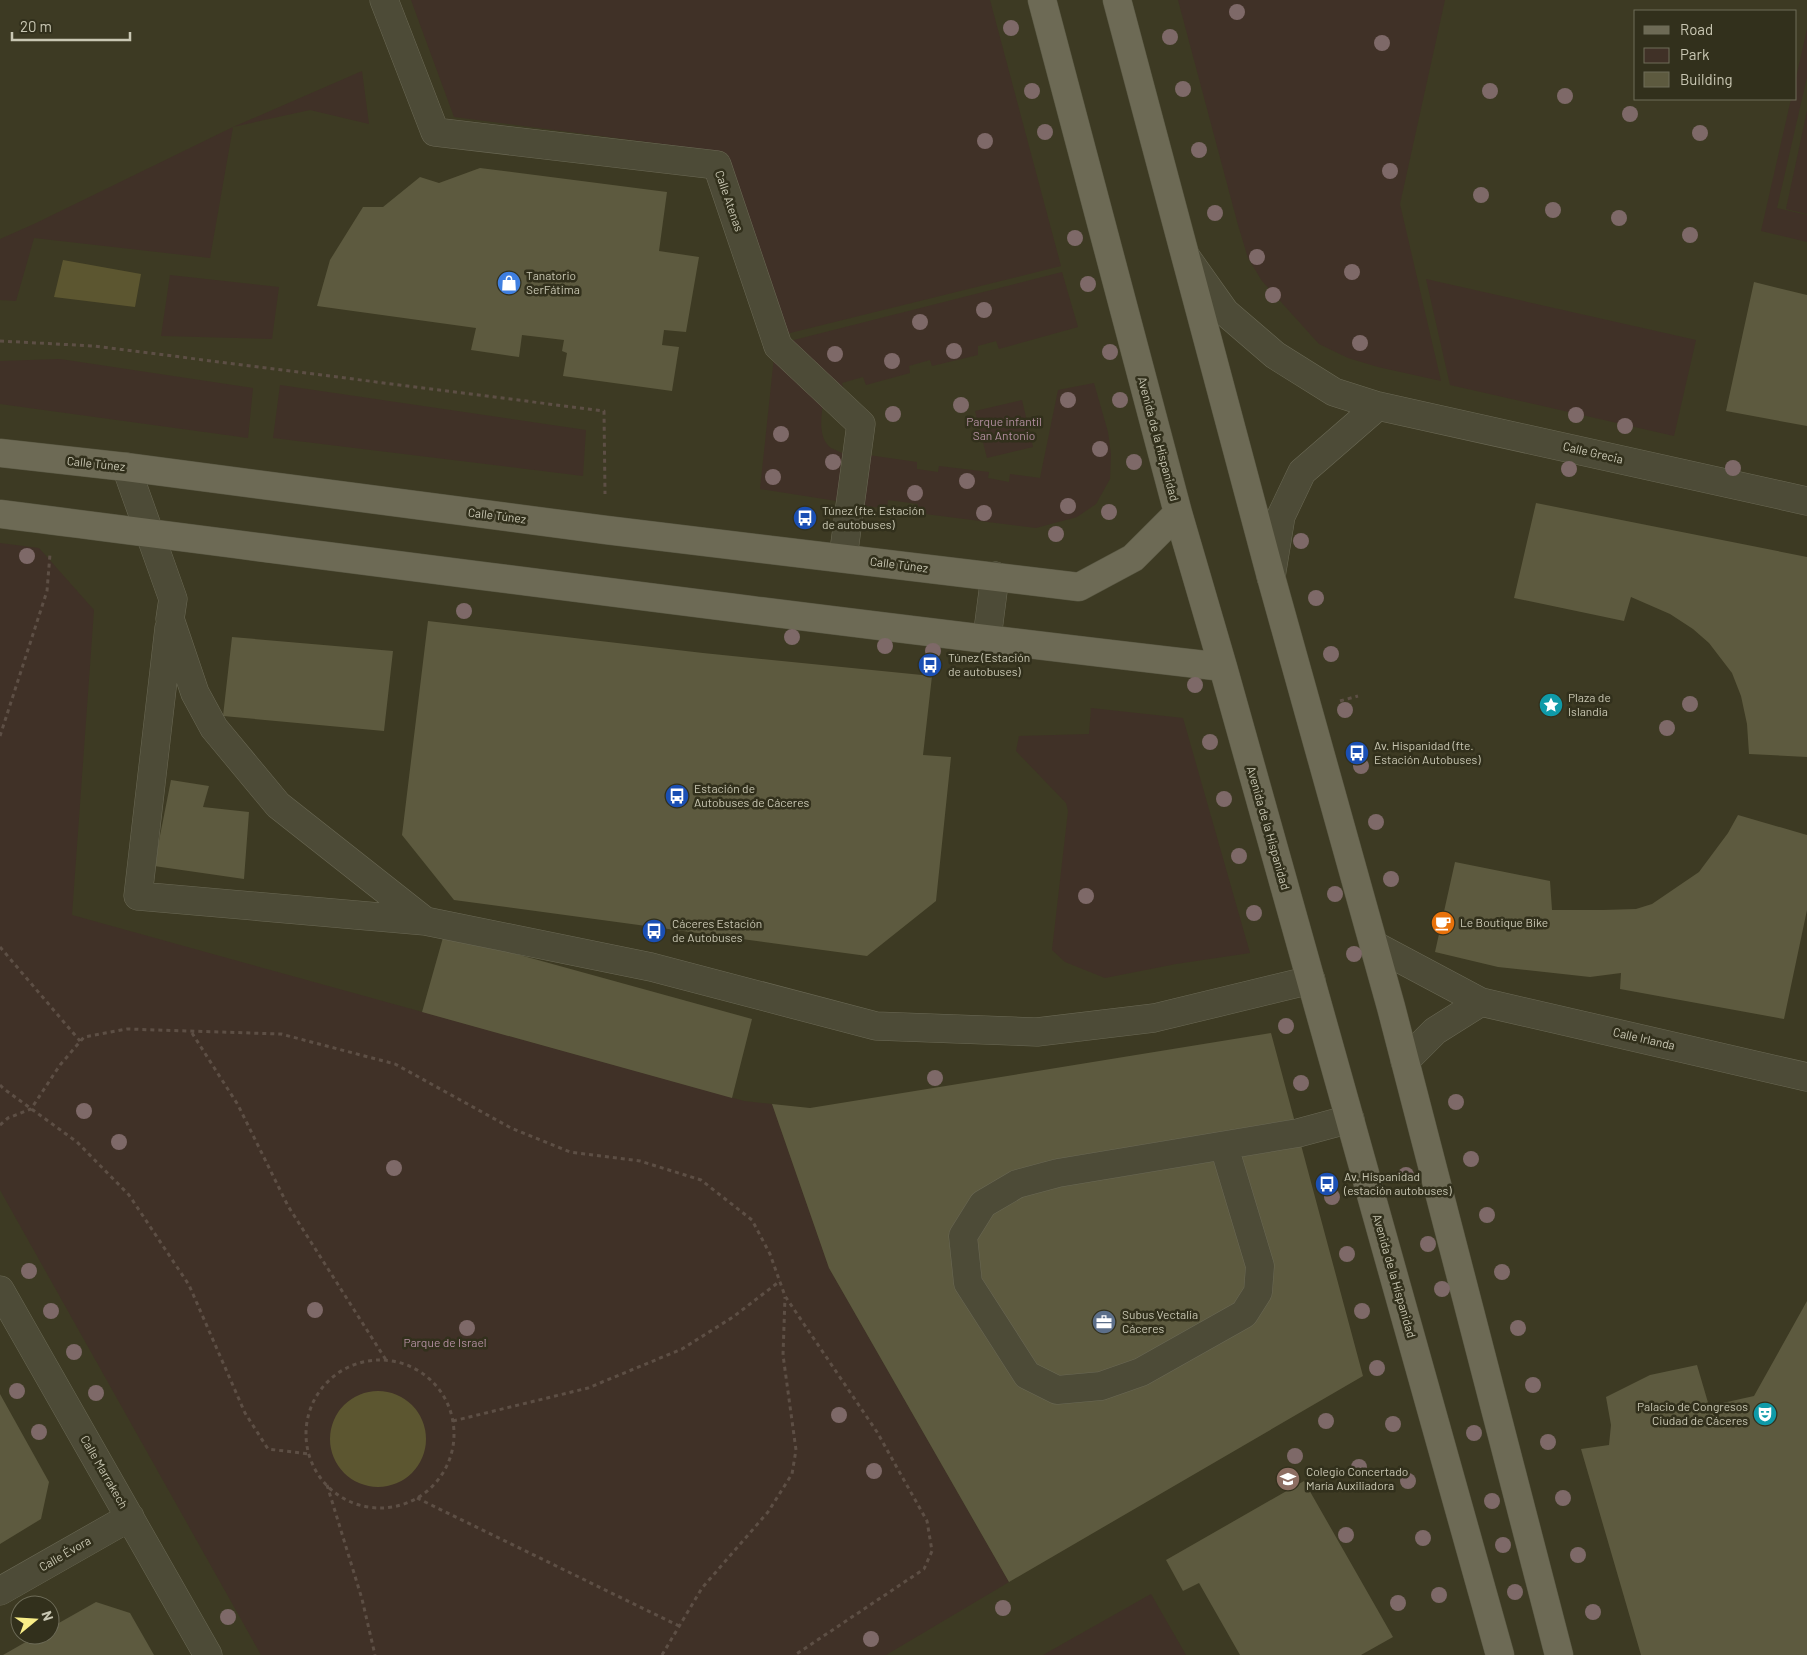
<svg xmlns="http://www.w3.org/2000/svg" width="1807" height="1655" font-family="Barlow,sans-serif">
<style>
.green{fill:#403127}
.water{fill:#5c5630}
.building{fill:#5d5a3f}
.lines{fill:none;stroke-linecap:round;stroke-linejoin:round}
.minor-casing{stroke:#6b6955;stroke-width:29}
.major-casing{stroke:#595743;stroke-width:29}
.path{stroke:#5d4f45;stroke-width:3;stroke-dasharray:4 4;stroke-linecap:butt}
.minor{stroke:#4d4b37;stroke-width:28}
.major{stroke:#6d6a55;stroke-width:28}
.tree{fill:#7e6968}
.labels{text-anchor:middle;stroke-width:5;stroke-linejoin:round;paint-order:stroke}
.street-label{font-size:12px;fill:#c9c7b3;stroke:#32301c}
.poi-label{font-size:12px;fill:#c9c7b3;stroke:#32301c;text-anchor:start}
.park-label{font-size:12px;fill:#b38fa0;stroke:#32301c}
</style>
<rect width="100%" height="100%" fill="#3d3a23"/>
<path class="green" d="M411,0h579l71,266 -275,68 -62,-182 -270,-35z
M1178,0h267l-45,204 41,177 -63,-14 -30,-9 -29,-14 -57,-63 -14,-23 -10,-33z
M1807,29v48l-30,131 30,7v27l-46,-11 30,-132h5v-21z
M362,71l7,53 -59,-14 -77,17 -23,131 -176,-20 -18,63 -16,-1v-61l34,-15 199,-97z
M1807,111v103l-21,-5z
M1062,272l16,55 -79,22 -3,-8 -18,5v9l-46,11 -2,-6 -21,6 1,7 -44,12 -3,-8 -21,6 2,7 -58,-48z
M170,275l109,12 -7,52 -111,-3z
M1426,279l270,61 -22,96 -224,-51z
M774,357l49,47c-2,13 -5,35 8,44 4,2 10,4 15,7l-3,47 -83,-13z
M60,359l193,29 -5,50 -248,-34v-43z
M1094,383l14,49 3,22 -1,25 -14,25 -19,13 -41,11 -119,-15 1,-9 -30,-4 -1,9 -27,-4 8,-50 49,7v7l21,3 1,-6 50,6 -1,6 21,4 1,-8 30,4 18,-88z
M280,385l306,45 -3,46 -310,-38z
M1022,400l11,47 -46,11 -12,-47z
M0,543l39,5 55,62 -22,305 672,186 28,3 57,164 180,314 -123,73h-625l-261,-465z
M1091,708l92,10 67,235 -74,11 -71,14 -40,-16 -13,-12 16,-139 -2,-8 -50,-52 3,-15 70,-2z
M1151,1594l35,61h-143z"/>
<path class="water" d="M63,260l78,14 -6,33 -81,-10z
M330 1439a48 48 0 1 1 96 0a48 48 0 1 1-96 0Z"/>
<path class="building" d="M480,168l187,24 -8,59 40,6 -13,75 -22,-2 -2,15 17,2 -7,44 -109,-15 4,-23 -5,-2 2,-11 -42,-5 -3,22 -48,-7 5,-22 -159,-22 13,-46 33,-53h20l37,-30 19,6z
M1754,282l53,13v131l-81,-15z
M1536,503l271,54v200l-58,-3 -2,-30 -6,-28 -9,-23 -23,-30 -16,-14 -23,-15 -39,-17 -7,24 -110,-23z
M428,621l275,32 229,23 -9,79 28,2 -15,144 -69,55 -413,-56 -52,-65z
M232,637l161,14 -9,80 -161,-15z
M171,780l38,6 -6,21 46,5 -5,67 -90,-13z
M1738,815l69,20v75l-23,109 -164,-30 1,-16 -31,4 -92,-10 -63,-15 20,-90 95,19 2,29h51l33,-1 16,-5 47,-32 29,-39z
M444,934l308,85 -20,79 -310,-86z
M1271,1033l92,343 -354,206 -180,-314 -57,-164 38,4z
M1807,1301v354h-166l-60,-206 28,-4 2,-20 -5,-28 44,-22 47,-10 12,41 45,-10z
M0,1394l49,88 -8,37 -41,25z
M1304,1481l89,156 -32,18h-121l-41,-72 -16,8 -17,-31z
M96,1602l34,11 24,42h-151l35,-20h12v-7z"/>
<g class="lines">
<g class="minor-casing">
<path id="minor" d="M384,0l51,132 282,33 61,181 83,78 -18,134
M1186,257l39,55 50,43 59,37 44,14 429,95
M126,467l47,132 -3,20 25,74 19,35 64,77 147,116 226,46 225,59 161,6 117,-14 157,-38
M1271,577l10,-61 21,-44 76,-66
M169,628l-31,268 287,25
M987,638l8,-62
M1374,945l107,57 326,75
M1405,1061l30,-30 46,-29
M1224,1146l36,120 -2,26 -14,22 -103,58 -40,14 -44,4 -30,-15 -59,-92 -5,-47 20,-32 34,-20 41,-11 240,-40 52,-14
M0,1290l208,365
M0,1591l130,-74"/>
</g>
<g class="major-casing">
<path id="major" d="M1042,0l136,513 45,154 277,988
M1117,0l154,577 120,430 168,648
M0,453l126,14 480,63 473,57 54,-29 45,-45
M0,514c408,52 815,106 1223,153"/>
</g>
<path class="path" d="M0,341l94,5 510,65 1,83
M1340,701l18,-5
M0,736l47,-145 3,-37
M0,947l80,94
M192,1033l46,72 50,101 98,154
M0,1085l4,4 73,53 52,53 60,90 56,128 23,36 41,5
M0,1125l8,-7 23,-9 29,-44 24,-28 43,-8 154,5 114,30 116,64 59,24 70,9 61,19 51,40 18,34 15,42 92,136 50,89 5,30 -8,18 -129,86
M306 1434a74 74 0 1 1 148 0a74 74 0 1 1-148 0Z
M453,1421l135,-33 94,-39 51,-32 47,-36
M327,1485l35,114 13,56
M417,1498l262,128
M662,1655l40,-67 66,-76 24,-38 4,-24 -13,-95 2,-58"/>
<use href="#minor" class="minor"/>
<use href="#major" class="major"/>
</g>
<g class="tree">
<circle cx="1237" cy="12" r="8"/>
<circle cx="1011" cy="28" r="8"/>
<circle cx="1170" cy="37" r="8"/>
<circle cx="1382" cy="43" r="8"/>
<circle cx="1183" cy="89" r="8"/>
<circle cx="1032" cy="91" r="8"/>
<circle cx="1490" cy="91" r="8"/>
<circle cx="1565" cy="96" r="8"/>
<circle cx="1630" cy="114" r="8"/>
<circle cx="1045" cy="132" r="8"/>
<circle cx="1700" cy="133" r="8"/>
<circle cx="985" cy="141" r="8"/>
<circle cx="1199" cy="150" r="8"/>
<circle cx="1390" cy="171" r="8"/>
<circle cx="1481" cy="195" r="8"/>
<circle cx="1553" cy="210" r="8"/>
<circle cx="1215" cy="213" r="8"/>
<circle cx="1619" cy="218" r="8"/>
<circle cx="1690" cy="235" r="8"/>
<circle cx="1075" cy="238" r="8"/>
<circle cx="1257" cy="257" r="8"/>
<circle cx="1352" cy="272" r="8"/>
<circle cx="1088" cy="284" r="8"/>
<circle cx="1273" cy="295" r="8"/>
<circle cx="984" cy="310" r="8"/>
<circle cx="920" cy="322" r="8"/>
<circle cx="1360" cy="343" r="8"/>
<circle cx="954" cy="351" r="8"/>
<circle cx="1110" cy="352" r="8"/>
<circle cx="835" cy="354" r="8"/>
<circle cx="892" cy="361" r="8"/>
<circle cx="1068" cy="400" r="8"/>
<circle cx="1120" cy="400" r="8"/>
<circle cx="961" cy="405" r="8"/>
<circle cx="893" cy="414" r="8"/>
<circle cx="1576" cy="415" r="8"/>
<circle cx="1625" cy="426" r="8"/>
<circle cx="781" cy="434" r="8"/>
<circle cx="1100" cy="449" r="8"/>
<circle cx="833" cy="462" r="8"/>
<circle cx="1134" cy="462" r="8"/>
<circle cx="1733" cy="468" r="8"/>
<circle cx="1569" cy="469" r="8"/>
<circle cx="773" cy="477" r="8"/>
<circle cx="967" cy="481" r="8"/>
<circle cx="915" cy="493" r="8"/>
<circle cx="1068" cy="506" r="8"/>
<circle cx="1109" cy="512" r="8"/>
<circle cx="984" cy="513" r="8"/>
<circle cx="1056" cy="534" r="8"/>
<circle cx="1301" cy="541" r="8"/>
<circle cx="27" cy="556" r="8"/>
<circle cx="1316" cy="598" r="8"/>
<circle cx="464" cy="611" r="8"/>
<circle cx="792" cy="637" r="8"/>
<circle cx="885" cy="646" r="8"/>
<circle cx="933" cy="651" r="8"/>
<circle cx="1331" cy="654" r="8"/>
<circle cx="1195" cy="685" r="8"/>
<circle cx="1690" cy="704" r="8"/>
<circle cx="1345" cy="710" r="8"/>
<circle cx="1667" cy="728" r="8"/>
<circle cx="1210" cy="742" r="8"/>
<circle cx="1361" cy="766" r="8"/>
<circle cx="1224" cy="799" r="8"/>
<circle cx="1376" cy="822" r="8"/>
<circle cx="1239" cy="856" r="8"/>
<circle cx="1391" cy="879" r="8"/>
<circle cx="1335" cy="894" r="8"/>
<circle cx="1086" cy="896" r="8"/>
<circle cx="1254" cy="913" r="8"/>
<circle cx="1354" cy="954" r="8"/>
<circle cx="1286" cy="1026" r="8"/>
<circle cx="935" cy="1078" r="8"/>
<circle cx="1301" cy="1083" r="8"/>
<circle cx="1456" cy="1102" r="8"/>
<circle cx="84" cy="1111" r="8"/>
<circle cx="119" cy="1142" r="8"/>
<circle cx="1471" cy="1159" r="8"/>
<circle cx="394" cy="1168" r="8"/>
<circle cx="1406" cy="1175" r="8"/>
<circle cx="1332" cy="1197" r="8"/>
<circle cx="1487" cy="1215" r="8"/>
<circle cx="1428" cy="1244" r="8"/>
<circle cx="1347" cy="1254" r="8"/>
<circle cx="29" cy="1271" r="8"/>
<circle cx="1502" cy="1272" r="8"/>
<circle cx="1442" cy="1289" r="8"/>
<circle cx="315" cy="1310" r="8"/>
<circle cx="51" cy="1311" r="8"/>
<circle cx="1362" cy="1311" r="8"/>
<circle cx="467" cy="1328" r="8"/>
<circle cx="1518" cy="1328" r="8"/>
<circle cx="74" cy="1352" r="8"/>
<circle cx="1377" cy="1368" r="8"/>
<circle cx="1533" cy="1385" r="8"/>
<circle cx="17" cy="1391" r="8"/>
<circle cx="96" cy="1393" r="8"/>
<circle cx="839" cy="1415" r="8"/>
<circle cx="1326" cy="1421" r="8"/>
<circle cx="1393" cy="1424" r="8"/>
<circle cx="39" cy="1432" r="8"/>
<circle cx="1474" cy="1433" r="8"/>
<circle cx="1548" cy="1442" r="8"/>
<circle cx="1295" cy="1456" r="8"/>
<circle cx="1359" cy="1467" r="8"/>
<circle cx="874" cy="1471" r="8"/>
<circle cx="1408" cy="1481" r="8"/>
<circle cx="1563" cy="1498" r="8"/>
<circle cx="1492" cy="1501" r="8"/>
<circle cx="1346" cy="1535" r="8"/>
<circle cx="1423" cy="1538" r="8"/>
<circle cx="1503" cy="1545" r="8"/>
<circle cx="1578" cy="1555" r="8"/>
<circle cx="1515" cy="1592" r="8"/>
<circle cx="1439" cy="1595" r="8"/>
<circle cx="1398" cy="1603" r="8"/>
<circle cx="1003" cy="1608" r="8"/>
<circle cx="1593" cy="1612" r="8"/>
<circle cx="228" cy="1617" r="8"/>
<circle cx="871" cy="1639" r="8"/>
</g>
<defs>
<g id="shop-disc" transform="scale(1.25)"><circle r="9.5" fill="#3f7fe0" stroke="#32301c"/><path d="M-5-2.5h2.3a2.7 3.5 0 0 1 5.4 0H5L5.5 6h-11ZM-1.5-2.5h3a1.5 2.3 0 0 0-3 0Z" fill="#fff"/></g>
<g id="bus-disc" transform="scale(1.25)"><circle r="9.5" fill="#1a4fb4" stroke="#32301c"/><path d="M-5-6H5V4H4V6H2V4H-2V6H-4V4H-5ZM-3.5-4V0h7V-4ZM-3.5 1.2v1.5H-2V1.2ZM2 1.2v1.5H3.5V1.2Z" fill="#fff"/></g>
<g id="sight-disc" transform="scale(1.25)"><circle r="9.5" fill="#0f9aa8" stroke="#32301c"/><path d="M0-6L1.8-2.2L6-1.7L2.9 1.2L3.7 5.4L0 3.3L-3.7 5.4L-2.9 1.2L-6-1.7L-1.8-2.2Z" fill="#fff"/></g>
<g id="cafe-disc" transform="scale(1.25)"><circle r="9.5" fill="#e8710a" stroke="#32301c"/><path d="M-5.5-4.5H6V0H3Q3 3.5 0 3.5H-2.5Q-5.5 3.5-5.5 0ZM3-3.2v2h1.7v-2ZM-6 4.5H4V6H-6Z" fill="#fff"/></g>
<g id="office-disc" transform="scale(1.25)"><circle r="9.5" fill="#5c6f8a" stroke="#32301c"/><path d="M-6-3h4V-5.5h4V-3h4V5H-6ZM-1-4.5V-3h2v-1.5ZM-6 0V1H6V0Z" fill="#fff"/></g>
<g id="theatre-disc" transform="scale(1.25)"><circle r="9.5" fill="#0f9aa8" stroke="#32301c"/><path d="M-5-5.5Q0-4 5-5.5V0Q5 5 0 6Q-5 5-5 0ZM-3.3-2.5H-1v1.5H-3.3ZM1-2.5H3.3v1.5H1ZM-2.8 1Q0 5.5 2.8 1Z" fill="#fff"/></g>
<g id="school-disc" transform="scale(1.25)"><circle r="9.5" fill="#8d6e63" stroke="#32301c"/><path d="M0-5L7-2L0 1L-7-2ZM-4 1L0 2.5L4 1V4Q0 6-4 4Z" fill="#fff"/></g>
</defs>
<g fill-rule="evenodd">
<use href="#shop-disc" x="509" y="283"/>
<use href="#bus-disc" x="805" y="518"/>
<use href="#bus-disc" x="930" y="665"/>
<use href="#sight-disc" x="1551" y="705"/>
<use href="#bus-disc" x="1357" y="753"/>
<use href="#bus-disc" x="677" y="796"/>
<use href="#cafe-disc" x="1443" y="923"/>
<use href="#bus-disc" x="654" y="931"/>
<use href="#bus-disc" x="1327" y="1184"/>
<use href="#office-disc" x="1104" y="1322"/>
<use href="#theatre-disc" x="1765" y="1414"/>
<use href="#school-disc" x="1288" y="1479"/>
</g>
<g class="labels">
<g class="street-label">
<text transform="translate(729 201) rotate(71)" y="4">Calle Atenas</text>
<text transform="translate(1158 439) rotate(75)" y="4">Avenida de la Hispanidad</text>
<text transform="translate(1593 453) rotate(13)" y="4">Calle Grecia</text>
<text transform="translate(96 464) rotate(6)" y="4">Calle Túnez</text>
<text transform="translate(497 516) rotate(7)" y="4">Calle Túnez</text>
<text transform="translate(899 565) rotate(7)" y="4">Calle Túnez</text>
<text transform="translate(1268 828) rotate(74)" y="4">Avenida de la Hispanidad</text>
<text transform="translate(1644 1039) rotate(13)" y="4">Calle Irlanda</text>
<text transform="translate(1394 1276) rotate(74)" y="4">Avenida de la Hispanidad</text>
<text transform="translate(104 1472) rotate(60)" y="4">Calle Marrakech</text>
<text transform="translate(65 1554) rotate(-30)" y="4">Calle Évora</text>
</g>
<g class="poi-label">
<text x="526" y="280">Tanatorio<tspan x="526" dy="14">SerFátima</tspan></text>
<text x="822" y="515">Túnez (fte. Estación<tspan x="822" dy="14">de autobuses)</tspan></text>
<text x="948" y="662">Túnez (Estación<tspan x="948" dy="14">de autobuses)</tspan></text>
<text x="1568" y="702">Plaza de<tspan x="1568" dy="14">Islandia</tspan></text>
<text x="1374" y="750">Av. Hispanidad (fte.<tspan x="1374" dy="14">Estación Autobuses)</tspan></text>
<text x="694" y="793">Estación de<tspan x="694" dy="14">Autobuses de Cáceres</tspan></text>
<text x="1460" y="927">Le Boutique Bike</text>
<text x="672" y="928">Cáceres Estación<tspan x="672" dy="14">de Autobuses</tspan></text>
<text x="1344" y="1181">Av. Hispanidad<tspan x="1344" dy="14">(estación autobuses)</tspan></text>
<text x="1122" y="1319">Subus Vectalia<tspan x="1122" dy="14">Cáceres</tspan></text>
<text x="1748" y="1411" text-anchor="end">Palacio de Congresos<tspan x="1748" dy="14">Ciudad de Cáceres</tspan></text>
<text x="1306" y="1476">Colegio Concertado<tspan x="1306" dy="14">María Auxiliadora</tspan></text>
</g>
<g class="park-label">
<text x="1004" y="426">Parque infantil<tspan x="1004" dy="14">San Antonio</tspan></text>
<text x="445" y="1347">Parque de Israel</text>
</g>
</g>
<rect x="1634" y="10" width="162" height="90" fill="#32301c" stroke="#6e6c58"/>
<rect x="1644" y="26" width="25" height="8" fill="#6d6a55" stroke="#6e6c58"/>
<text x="1680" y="35" font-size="15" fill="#c9c7b3">Road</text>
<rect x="1644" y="48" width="25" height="15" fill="#403127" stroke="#6e6c58"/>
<text x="1680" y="60" font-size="15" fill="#c9c7b3">Park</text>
<rect x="1644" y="72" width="25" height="15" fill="#5d5a3f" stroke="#6e6c58"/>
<text x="1680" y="85" font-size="15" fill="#c9c7b3">Building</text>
<g transform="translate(35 1620) rotate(72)"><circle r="24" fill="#32301c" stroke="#6e6c58"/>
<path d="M0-4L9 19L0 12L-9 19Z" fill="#f9ee88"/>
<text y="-8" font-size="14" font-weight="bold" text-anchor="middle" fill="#c9c7b3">N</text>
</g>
<path d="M12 32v8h118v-8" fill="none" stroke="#c9c7b3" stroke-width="2.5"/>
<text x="20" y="32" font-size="15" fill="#c9c7b3" stroke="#32301c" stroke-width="4" paint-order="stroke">20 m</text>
</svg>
